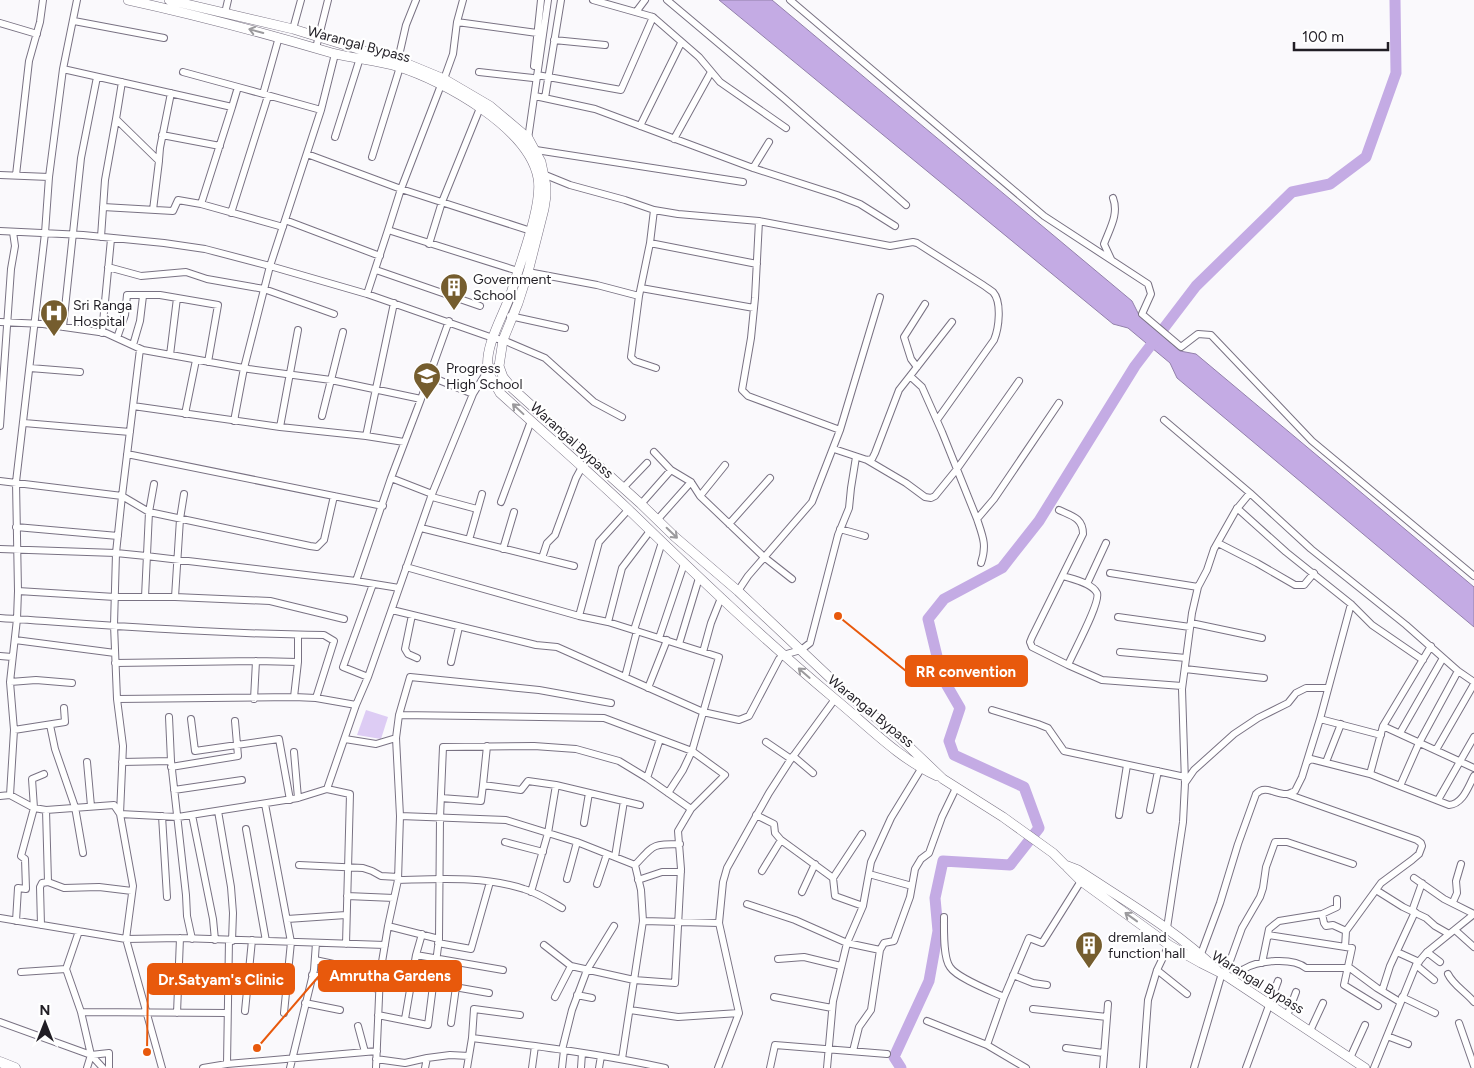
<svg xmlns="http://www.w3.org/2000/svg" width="1474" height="1068" font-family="Figtree,sans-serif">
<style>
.green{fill:#ddccf4}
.water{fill:#c4abe4;stroke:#9381ab}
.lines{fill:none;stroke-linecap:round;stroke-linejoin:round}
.river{stroke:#c4abe4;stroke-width:11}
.minor-casing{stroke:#797283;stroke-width:8}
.major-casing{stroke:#797283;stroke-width:10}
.highway-casing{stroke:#797283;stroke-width:11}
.minor{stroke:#fff;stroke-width:6}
.major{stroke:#fff;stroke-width:9}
.highway{stroke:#fff;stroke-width:10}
.oneway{stroke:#9b9a9d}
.labels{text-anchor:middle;stroke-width:4.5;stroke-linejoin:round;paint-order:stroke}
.street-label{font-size:14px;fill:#211e25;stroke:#fff}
.poi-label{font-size:14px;fill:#211e25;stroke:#fff;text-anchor:start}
.leader{fill:none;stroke:#e8590c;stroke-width:2}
.callout-dot{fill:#e8590c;stroke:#fff;stroke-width:2}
.callout{fill:#e8590c;stroke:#e8590c;stroke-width:2}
.callout-label{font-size:15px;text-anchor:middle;font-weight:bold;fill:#fff}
</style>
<rect width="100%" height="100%" fill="#faf9fc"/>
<path class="green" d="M366,710l22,7 -7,22 -24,-4z"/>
<path class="water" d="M719,0h53l360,301 7,14 41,36 16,3 278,233v40l-297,-249 -7,-15 -42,-35 -15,-4z"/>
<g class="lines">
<path class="river" d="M901,1068l-7,-11 35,-76 9,-50 -3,-33 8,-37 67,4 29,-37 -15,-41 -70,-32 -5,-14 11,-33 -18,-31 -14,-58 16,-20 58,-31 37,-47 96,-155 61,-80 96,-94 38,-8 36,-27 30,-84 -1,-73"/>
<g class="minor-casing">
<path id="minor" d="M593,0l60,17 46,40 21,25 66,46
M667,0l119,100 120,105
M790,0l254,216 104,68 3,10 -9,20 39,33 17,-13 13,1 101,106 162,135
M636,12l9,-12
M225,13l3,-13
M74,21l90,17
M457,22l80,11
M0,23l37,11
M293,29l8,-29
M554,40l51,5
M316,48l12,-48
M398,60l8,-35 10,-25
M534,66l7,-66
M63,69l14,-69
M183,72l55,15
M479,72l54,6
M537,75l84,15 32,-73
M444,79l9,-25 4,-32 6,-22
M122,82l-6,37 43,42 -6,49
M263,94l16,-57
M535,96l60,13 158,59 84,27 23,9 35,22
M545,98l16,-98
M640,126l41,-83
M162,135l58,11
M335,137l25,-79
M528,139l20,-139
M674,139l37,-67
M536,150l207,32
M307,154l94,35 130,42
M372,157l28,-90
M159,160l1,-12 11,-55
M753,168l16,-26
M543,174l27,11 55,15 29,10 24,4 81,7 131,25 23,-4 4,1 66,42c3,2 7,5 10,7 9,10 6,36 1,48l-57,80
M0,175l49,2 -4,56 -29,249 2,109 -1,28 -7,63 4,48 -4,65
M16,175l13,-114 11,-39 3,-22
M49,177l14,-108 169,38 6,-20 83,23 14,-56
M201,204l31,-97
M103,207l70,4 5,-11 23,4 82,23
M231,213l37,-117
M285,220l95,36
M759,221l-4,77 -4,40 -9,52 6,6 92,34
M388,230l13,-41 40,-104
M0,231l83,4 81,8 41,6 65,17 51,-156
M101,237l4,-57 11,-61
M650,243l107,21
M429,244l13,-42 38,-94
M1111,259l-7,-15c6,-16 15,-30 9,-46
M108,267l33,9 45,-4 21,7 57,10 70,25
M376,270l104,36
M528,272l69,13 42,11 11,-53 4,-33
M641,288l113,20
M367,294l21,-64 130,41
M639,296l-8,61 4,4 21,7
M510,316l55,12
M0,322l43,2 63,9 37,17 106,19 82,11 90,19 28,-78
M63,327l18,-169 16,-81
M102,333l9,-94
M117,338l8,-23 2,-20h33l58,10 -10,57
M133,345l7,-24 3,-25
M140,349l-18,147 -6,57 -2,72 3,74 6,47 -3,68 13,72 -7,53 36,129
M170,355l7,-57
M917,367l-6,-8 -7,-22 21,-33
M30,368l50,4
M429,376l44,18
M910,376l42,-54
M133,406l147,21 18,-97
M185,414l11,-54
M322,416l21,-84
M1164,420l86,73 61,56 95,76 52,46 16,11
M234,421l10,-53 26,-102 97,28 126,44 10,2 42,18 49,44 28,15
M24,423l106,9
M0,426l11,-157 4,-23 -2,-14
M280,427l86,9 38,6
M366,436l28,-133
M834,449l33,11 5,-1 3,-6 24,-63 11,-14 12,11 20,45 35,87 17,-20 65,-96
M654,452l17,18 20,12 9,14
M127,454l256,52
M867,460l39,23 19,14 6,1 4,-2 22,-27 62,-88
M725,465l-25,31 64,61 28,22
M391,478l41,16
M0,481l122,15 27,16 161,34 7,1 7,-7 10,-44
M623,488l24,-25
M432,497l45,12
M501,502l30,-81
M641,504l30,-34
M1237,508l49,44 65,52 21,21 51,35
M1059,510c13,6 24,8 24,24l-51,103 -2,5 2,5 36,18
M658,519l33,-37
M977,519c6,18 10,26 4,44
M729,524l41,-46
M16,527l102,9
M421,528l153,38
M840,529l25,7
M469,540l13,-46
M1218,543l39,20 38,22h9l10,-12
M0,549l116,4 30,3 210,25 43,7
M503,549l11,-37
M542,558l5,-15 8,-8 21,-57 6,-11
M406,567l173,49 29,6 111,35 -27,94 -9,19 -15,23
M1110,573l88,14
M1063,576c9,3 29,7 34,17 4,9 -24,60 -29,72l34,15 80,6
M356,581l35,-103 30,-79
M1087,584l19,-41
M18,591l97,6h60l95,4 74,18
M738,591l10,-15 64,-74 28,-72 40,-133
M145,597l4,-85 5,-28
M175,597l5,-78 4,-25
M392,610l144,35 21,2 146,65 36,8 10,-4 30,-57 4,-4 18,-5 9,-7 28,-108 11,-27 2,-20 5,-31
M412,615l-7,34 3,5 9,4
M579,616l20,-74 29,-32
M1118,617l72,10
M0,618c108,7 215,16 324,17l10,6 -18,57
M608,622l14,-54 28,-37
M1191,623l71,15
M634,630l28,-88
M659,638l25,-74
M15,640l100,13
M679,644l20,-66
M703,652l8,-29 10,-25
M1120,652l66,6
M0,656l12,1
M451,662l8,-35
M115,663l141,-2 42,1
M1185,669l79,9
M368,677l-25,-10 30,-83
M625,677l12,-46
M10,682l26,-2 36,3
M648,688l19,-48
M294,697l4,-35v-27
M117,699l177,-2 22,1 40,7
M254,699l2,-38
M992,710l46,14 10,4 16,23 121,26
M399,715l205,3 88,33 33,24 -34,34 -13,22 3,38 -6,114 -41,-3 -63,-14 -27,-21
M191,719l4,32 84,-12 11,61
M1320,719l31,-115
M50,725l5,24 20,58 8,46
M1383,726l91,42
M14,730l51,-8 -1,-14
M1400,733l43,-75
M345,739l31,5 20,-6
M766,742l25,17
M1436,750l38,-66
M294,752l4,46
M793,756l20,17
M171,761l15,134 1,21 5,23
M87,762l4,44
M122,762l49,-1 -2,-44
M1307,762l4,-3 59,15 30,12 19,-43 39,-72
M1326,762l15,-38
M171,767l67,-11 -3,-35
M1370,774l13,-48 48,-80
M647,778l13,-39
M1185,783l9,-13 40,-36 24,-16 30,-15 8,-10 10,-5h22
M483,785l4,-39
M1400,786l49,19c14,-1 19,-18 25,-29
M327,789l23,5 -4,150
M174,790l68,-10
M1287,794l130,46 4,3 1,3 -3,8 -7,6 -31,23 -35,48
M0,796l10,-1 24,13 12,2 68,-5 6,9
M441,798l40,3 2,-16 38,5 7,-9 28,4 84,20
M1438,800l36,-63
M265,804l26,138 -7,71
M46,810l2,72 16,6 35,-1 33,4
M1150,810l8,-39
M218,811l13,76 2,26 -1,28
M120,814l58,3 120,-19 29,-9 29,-84 12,-28 64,-183 41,-100 15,-24 11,-4
M192,815l21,104 2,21
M756,815l18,9 1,9 6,7
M1119,815l8,-50
M162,816l5,81
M400,816l106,4 71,22 58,23 6,25 2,31 -21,138
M584,823l5,-30
M246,829l20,112
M505,842l38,10
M615,857l9,-56
M299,865l64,3 9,3 9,5 17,1
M635,865c19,-20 16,-21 45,-21
M762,871l19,-31 52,38 2,18 28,10
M869,874l43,12
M833,878l29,-44
M1414,878l30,21 30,15
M567,879l10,-37
M398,880c42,-1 86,-4 126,9 14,4 26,12 38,19
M638,880l24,-8h19
M597,884l10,-30
M1376,890l27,17 23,11 9,8 14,8
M531,892l17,-59 8,-48
M802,892l13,-28
M347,896l47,2
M1453,902l4,-9 -1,-12 5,-17
M747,904l48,16 52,23 33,7 -9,60 -12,17 -6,24
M1412,911l10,-28
M1322,914l2,9 2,3 7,-1 13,6 -1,16
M944,917c0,13 -1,41 6,50 7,11 41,24 54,30
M0,918l126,21 54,-1 205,7
M287,919l59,-4
M16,921l2,-33 8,1 -1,-30 -4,-3 13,-48 -2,-29 12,-5
M643,921l76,2
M41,925l-1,-38 2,-4 6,-1
M388,926l51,13
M1167,928l16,-106 2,-39 -3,-94 10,-76 6,-26 9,-17 7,-21 22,-39 14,-17
M1455,930l19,17
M79,931l-13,38 15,43 10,43 -4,13
M1268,935l84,13 -8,37 34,21
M438,943l33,6 19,-67
M880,950l4,-7 10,-2 16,-44 5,-28 6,-10 8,-6 13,-36 14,-29
M1397,952l22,10
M1427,952l13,10
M1201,954l19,-51 18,-59 18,-50c9,-10 20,1 31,0 3,0 5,-2 8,-3l7,-14 18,-58 61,16
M416,955l6,-21
M778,959l26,-2 37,9
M315,960l65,14 109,19
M1262,963l7,-34 10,-8 43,-7 15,-7v-8
M1416,965l18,15
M1157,970l30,24
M21,972l45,-3
M1448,974c5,11 18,18 26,28
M312,975l67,14
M1013,975l20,8 14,2
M1225,975l17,-47 18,-31 3,-9 3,-21 9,-25h12l66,22
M1231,980c4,-4 8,-8 13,-11 14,-9 49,-12 62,-1h44l27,20 23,14
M1382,991l8,-25 25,-54
M577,995l15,3
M555,997l16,-31
M774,997l58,11
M1402,997l33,16
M305,1003l35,7
M1033,1009l74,8 -4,51
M630,1010l48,7 61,-4
M245,1011l7,-71
M81,1012l146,1
M177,1013l3,-75
M378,1015l50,10 11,-86 1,-121 3,-71 91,-1 42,3 43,12 28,17 44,31
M1287,1016l9,-24
M1107,1017l1,-13
M405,1019l11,-64 87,15
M927,1021l60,24
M0,1022l91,33 18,-2v15
M451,1023l5,-36
M1459,1023l15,43
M358,1026l7,26
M1310,1031l13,-28
M1387,1036l21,8
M472,1038c64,8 129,16 193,30
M1066,1048l37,5
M562,1050l10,-40 15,-40 27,-44
M91,1055l12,13
M1350,1058l15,-33
M376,1059l29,4 22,-5
M227,1064l2,-124
M203,1068l24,-4 150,-13
M290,1068l24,-98 2,-27
M376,1068l4,-94 8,-48 10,-46 2,-64 -4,-78 3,-23 11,-38 129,13 72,13
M425,1068l2,-10 23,-3 19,1
M467,1068l5,-30 2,-29 46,6
M532,1068l3,-22
M562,1068l2,-18
M581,1068l1,-15
M599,1068l2,-12
M718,1068l21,-55 -20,-90 4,-41 4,-14 42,-75 20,-31 46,-63
M770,1068l5,-23 112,9
M827,1068l6,-67 14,-58 16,-37 8,-44 20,-44 30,-49
M1026,1068l-39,-23 17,-48 25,-59 13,5 39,-62
M1143,1068l5,-68 9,-30 12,-25
M1194,1068l28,-95
M1246,1068l32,-87
M1374,1068l42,-103 11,-13 47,-38"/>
</g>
<g class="major-casing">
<path id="major" d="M128,0c69,15 136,33 204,53 22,6 45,7 67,14 45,14 130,61 139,111 5,26 -17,82 -25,109 -7,25 -29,57 -25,83 2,7 8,16 12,23 43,39 87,77 129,117 67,65 134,129 206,189 33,27 63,59 102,77
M169,0l124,29 78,24 27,7 46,19 46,27 38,32 13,24 5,24v10l-2,13 -16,63 -10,31 -15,37 -4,26 4,11 9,11 129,116 34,33 63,54 106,100 56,47 43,41 60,38 50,36 12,12 13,5c47,31 98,60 139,100
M1067,867l14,14 88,64 32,18 24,12 140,93"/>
</g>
<g class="highway-casing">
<path id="highway" d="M0,1062l15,6"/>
</g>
<use href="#minor" class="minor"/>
<use href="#major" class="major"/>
<use href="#highway" class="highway"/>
</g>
<defs><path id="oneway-shaft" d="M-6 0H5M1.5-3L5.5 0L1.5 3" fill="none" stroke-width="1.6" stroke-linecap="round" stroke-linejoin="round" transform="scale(1.25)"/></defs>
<g class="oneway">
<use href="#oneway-shaft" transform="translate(256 31) rotate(-165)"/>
<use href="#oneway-shaft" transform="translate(518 409) rotate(-137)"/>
<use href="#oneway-shaft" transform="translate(672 533) rotate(44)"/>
<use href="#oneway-shaft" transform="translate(804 673) rotate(-139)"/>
<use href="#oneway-shaft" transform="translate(1131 917) rotate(-144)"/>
</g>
<defs>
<g id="building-pin" transform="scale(1.4375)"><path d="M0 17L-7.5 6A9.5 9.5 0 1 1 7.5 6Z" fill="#755d2e" stroke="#fff"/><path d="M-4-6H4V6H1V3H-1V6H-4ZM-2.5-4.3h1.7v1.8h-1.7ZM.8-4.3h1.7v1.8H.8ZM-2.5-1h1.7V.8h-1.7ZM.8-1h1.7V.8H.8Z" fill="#fff"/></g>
<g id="hospital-pin" transform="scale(1.4375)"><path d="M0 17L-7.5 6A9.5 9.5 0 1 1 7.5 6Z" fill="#755d2e" stroke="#fff"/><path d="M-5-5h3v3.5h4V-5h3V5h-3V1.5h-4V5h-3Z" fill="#fff"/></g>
<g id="university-pin" transform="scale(1.4375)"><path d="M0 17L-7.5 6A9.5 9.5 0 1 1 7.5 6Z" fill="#755d2e" stroke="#fff"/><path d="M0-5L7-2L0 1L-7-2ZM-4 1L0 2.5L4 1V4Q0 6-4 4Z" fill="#fff"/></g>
</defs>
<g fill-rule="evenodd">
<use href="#building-pin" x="454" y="287"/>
<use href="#hospital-pin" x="54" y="313"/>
<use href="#university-pin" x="427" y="376"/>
<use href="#building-pin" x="1089" y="945"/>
</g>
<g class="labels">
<g class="street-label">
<text transform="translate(359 44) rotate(15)" y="5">Warangal Bypass</text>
<text transform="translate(572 440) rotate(42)" y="5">Warangal Bypass</text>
<text transform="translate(871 711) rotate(39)" y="5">Warangal Bypass</text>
<text transform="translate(1258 982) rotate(32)" y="5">Warangal Bypass</text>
</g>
<g class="poi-label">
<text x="473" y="284">Government<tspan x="473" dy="16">School</tspan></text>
<text x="73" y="310">Sri Ranga<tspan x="73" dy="16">Hospital</tspan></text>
<text x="446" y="373">Progress<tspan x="446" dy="16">High School</tspan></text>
<text x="1108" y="942">dremland<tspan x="1108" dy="16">function hall</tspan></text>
</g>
</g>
<path class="leader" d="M838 616L906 671M257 1048L319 976M147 1052L148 979"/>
<g class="callout-dot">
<circle cx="838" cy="616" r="5"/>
<circle cx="257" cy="1048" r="5"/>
<circle cx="147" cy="1052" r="5"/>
</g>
<g class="callout">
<rect x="906" y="656" width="121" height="30" rx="5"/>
<rect x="319" y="961" width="142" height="30" rx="5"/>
<rect x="148" y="964" width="146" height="30" rx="5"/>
</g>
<g class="callout-label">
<text x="966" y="677">RR convention</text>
<text x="390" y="981">Amrutha Gardens</text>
<text x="221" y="985">Dr.Satyam's Clinic</text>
</g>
<g transform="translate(45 1023)" stroke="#ffffff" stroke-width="4" paint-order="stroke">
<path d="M0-4L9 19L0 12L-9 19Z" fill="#211e25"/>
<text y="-8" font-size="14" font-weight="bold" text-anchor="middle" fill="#211e25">N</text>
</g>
<path d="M1294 42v8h94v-8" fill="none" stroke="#211e25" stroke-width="2.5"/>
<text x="1302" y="42" font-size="15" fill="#211e25" stroke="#ffffff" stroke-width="4" paint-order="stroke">100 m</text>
</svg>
